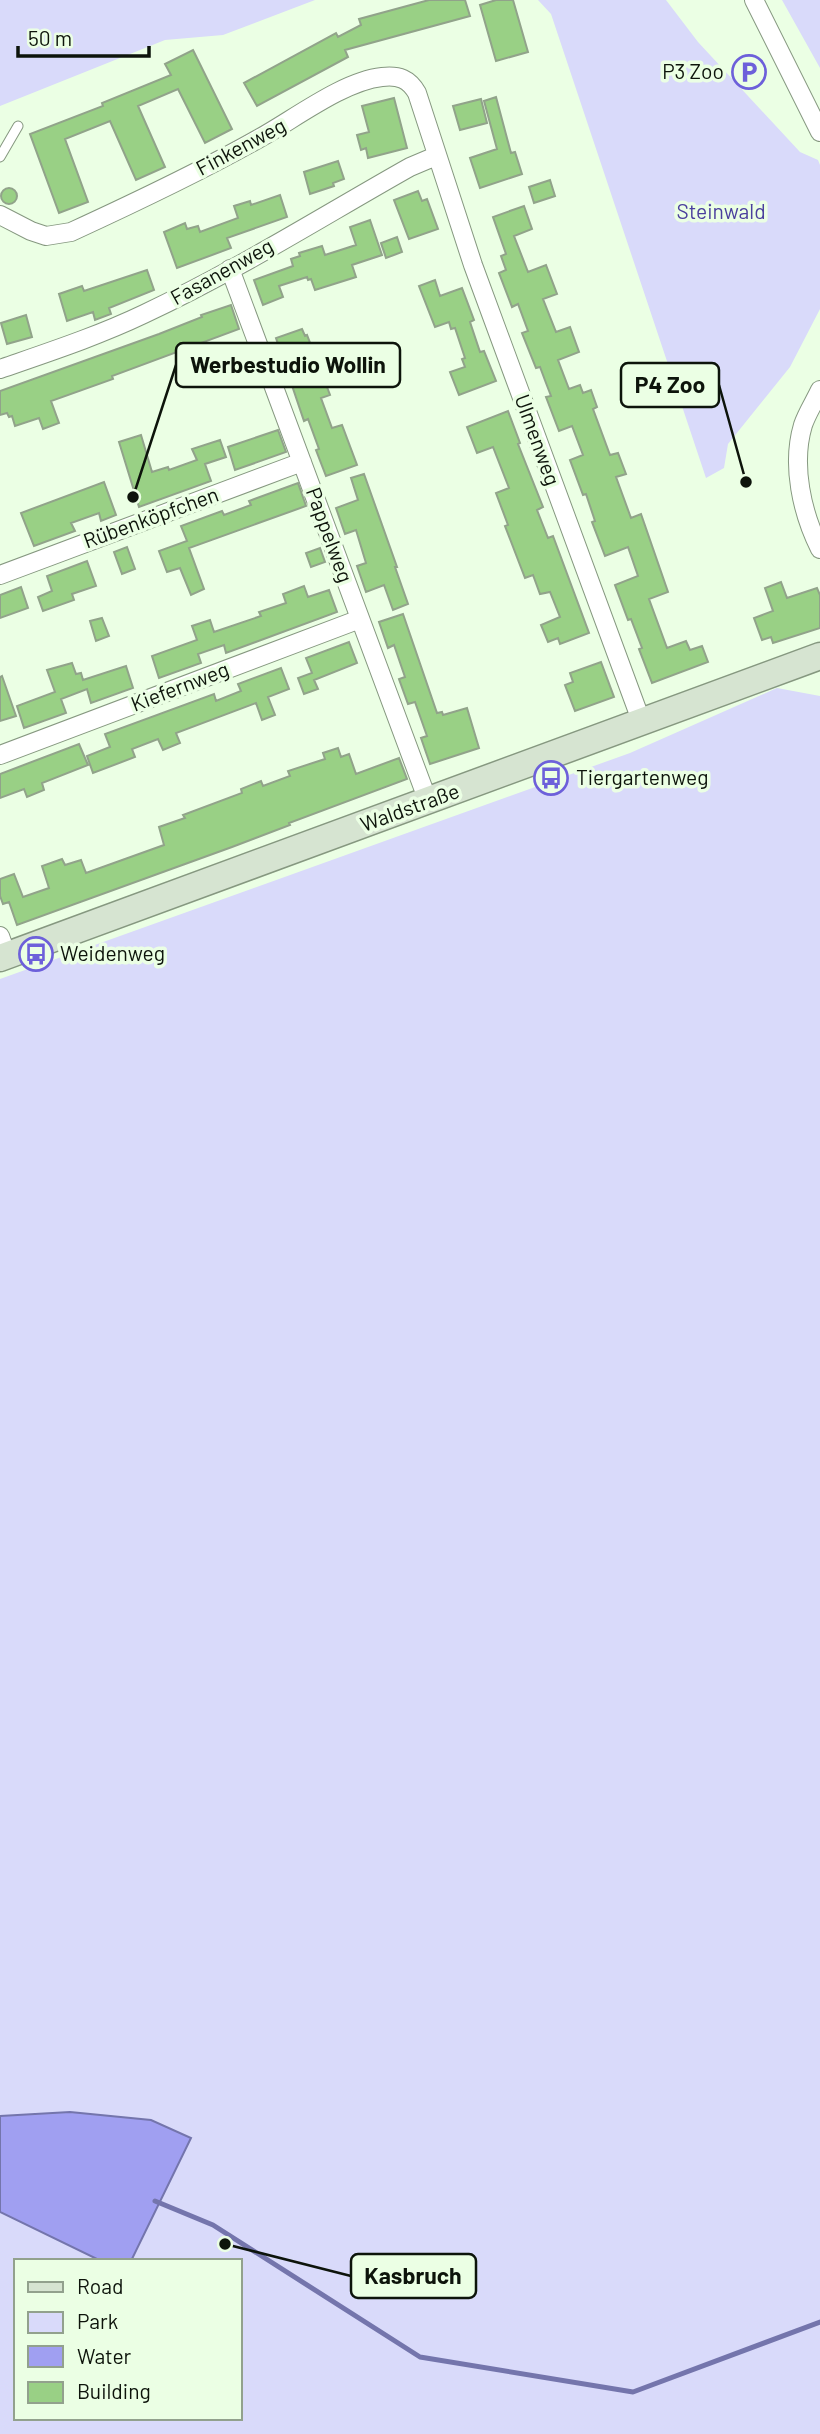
<svg xmlns="http://www.w3.org/2000/svg" width="820" height="2434" font-family="Barlow,sans-serif">
<style>
.green{fill:#d9dafa;fill-rule:evenodd}
.water{fill:#a09ff1;stroke:#7475ac;stroke-width:2}
.lines{fill:none;stroke-linecap:round;stroke-linejoin:round}
.stream{stroke:#7475ac;stroke-width:5}
.building{fill:#99d085;stroke:#91a38a;stroke-width:2}
.lane-casing{stroke:#869880;stroke-width:11}
.street-casing{stroke:#869880;stroke-width:20}
.secondary-casing{stroke:#869880;stroke-width:29}
.lane{stroke:#fff;stroke-width:9}
.street{stroke:#fff;stroke-width:18}
.secondary{stroke:#d6e4d1;stroke-width:26}
.labels{text-anchor:middle;stroke-width:7;stroke-linejoin:round;paint-order:stroke}
.poi-label{font-size:21px;fill:#0d140b;stroke:#ebffe4;text-anchor:start}
.street-label{font-size:21px;fill:#0d140b;stroke:#ebffe4}
.park-label{font-size:21px;fill:#4a3f9d;stroke:#ebffe4}
.leader{fill:none;stroke:#0d140b;stroke-width:2.5}
.callout-dot{fill:#0d140b;stroke:#ebffe4;stroke-width:2.5}
.callout{fill:#ebffe4;stroke:#0d140b;stroke-width:2.5}
.callout-label{font-size:23px;text-anchor:middle;font-weight:bold;fill:#0d140b}
</style>
<rect width="100%" height="100%" fill="#ebffe4"/>
<path class="green" d="M0,0h315l-92,35 -58,5 -165,66z
M538,0h128l32,42 102,110 18,8 2,5v144l-30,58 -62,77 -4,24 -18,10 -155,-464z
M782,0h38v68z
M777,688l43,8v1738h-820v-1455l630,-226zM16,2261h224v157h-224z"/>
<path class="water" d="M70,2112l81,8 40,18 -60,123h-30l-101,-49v-96z"/>
<g class="lines">
<path class="stream" d="M155,2201l58,24 207,132 213,35 187,-70"/>
</g>
<path class="building" d="M429,0h36l5,16 -125,34 3,7 -91,49 -13,-23 92,-50 2,4 23,-12 -2,-6z
M496,0h17l15,52 -32,9 -16,-56z
M193,50l39,79 -27,14 -27,-54 -40,17 27,61 -29,13 -26,-59 -45,18 23,63 -29,11 -29,-79 73,-28 -1,-3 69,-28 -6,-11z
M496,97l15,56 4,-1 7,22 -42,14 -10,-30 27,-9 -13,-48z
M394,98l13,50 -39,10 -2,-10 -5,2 -4,-15 12,-3 -7,-26z
M481,99l6,24 -27,7 -7,-24z
M338,161l6,18 -11,4 1,3 -24,8 -6,-22z
M550,180l5,16 -21,7 -5,-16z
M1 196a8 8 0 1 1 16 0a8 8 0 1 1-16 0Z
M418,191l4,10 5,-2 11,30 -29,10 -15,-39z
M280,195l7,22 -60,21 4,10 -54,20 -13,-36 21,-9 2,6 11,-3 2,6 38,-14 -4,-12 16,-5 1,4z
M524,206l8,23 -18,7 14,36 18,-7 11,29 -14,5 13,33 14,-5 9,25 -21,8 11,29 11,-4 3,8 8,-3 6,17 -4,2 17,46 8,-2 8,21 -10,3 15,41 10,-4 27,78 -19,7 18,49 19,-7 4,9 12,-4 6,16 -56,21 -13,-34 3,-1 -11,-29 -3,1 -13,-35 23,-9 -10,-29 -23,9 -13,-34 3,-1 -9,-27 -3,1 -13,-35 13,-5 -11,-29 -13,5 -13,-34 5,-1 -5,-13 -6,-16 -4,1 -14,-35 6,-2 -10,-27 -6,3 -13,-34 7,-3 -5,-14 5,-2 -13,-37z
M370,220l12,35 -30,10 4,12 -41,13 -4,-11 -3,1 -1,-3 -28,9 4,11 -20,8 -9,-25 39,-14 -2,-7 9,-3 -1,-3 23,-7 3,9 31,-10 -6,-18z
M397,237l5,15 -16,6 -5,-15z
M147,270l7,20 -45,18 2,6 -16,6 -2,-8 -26,9 -8,-27 23,-8 2,5z
M435,280l5,16 22,-8 12,32 -4,2 10,30 4,-1 12,30 -37,14 -9,-23 15,-5 -3,-8 3,-1 -10,-30 -4,1 -2,-7 -14,5 -16,-41z
M231,305l8,24 -127,47 1,3 -62,22 8,22 -16,6 -4,-11 -24,8 -3,-10 -3,1 -2,-4 -7,2v-24l159,-57 43,-17 -1,-2z
M26,315l6,22 -25,7 -6,-21z
M302,329l3,7 2,-1 23,60 -9,3 11,30 10,-3 15,40 -31,11 -10,-26 3,-1 -11,-30 -4,2 -28,-83z
M508,411l12,32 -2,1 25,63 -6,3 11,28 5,-2 36,97 -29,11 -2,-6 -10,4 -7,-17 19,-8 -10,-25 -10,2 -7,-19 -8,3 -20,-52 3,-1 -12,-32 13,-5 -16,-41 -16,6 -10,-26z
M278,430l8,22 -51,18 -7,-23z
M141,435l11,37 16,-5 1,3 28,-10 -5,-11 28,-9 6,17 -21,7 6,17 -72,26 -20,-65z
M364,474l33,93h-2l13,37 -15,6 -9,-25 -18,7 -9,-26 9,-3 -10,-33 -11,4 -9,-26 22,-8 -7,-22z
M104,482l12,33 -15,6 -2,-8 -28,10 4,8 -41,15 -13,-33z
M298,483l8,23 -117,42 15,41 -13,6 -11,-27 -13,4 -8,-21 28,-10 -6,-15 41,-15 2,4 27,-10 -2,-4z
M127,547l8,22 -13,5 -8,-22z
M320,548l5,14 -14,5 -5,-14z
M87,561l9,25 -24,8 2,6 -31,11 -5,-14 14,-6 -5,-15z
M781,582l6,16 30,-10 3,7v33l-47,15 -2,-6 -9,3 -8,-22 19,-7 -8,-23z
M304,586l4,11 21,-7 8,22 -111,41 -2,-8 -26,9 3,9 -42,15 -7,-22 45,-16 -5,-14 18,-6 4,12 47,-16 -2,-4 27,-9 -3,-9z
M21,587l7,21 -28,10v-23z
M403,614l34,99 5,-1 1,3 24,-7 12,40 -49,16 -9,-26 6,-2 -12,-34 -7,2 -9,-25 6,-2 -11,-32 -6,3 -9,-26z
M102,618l7,18 -13,5 -6,-20z
M349,642l8,21 -43,17 4,9 -14,5 -6,-16 14,-5 -6,-15z
M601,662l13,35 -39,14 -10,-26 8,-3 -3,-9z
M72,663l4,11 5,-1 2,7 43,-14 7,22 -42,15 -4,-14 -26,10 5,14 -42,15 -7,-22 38,-14 -8,-22z
M281,668l8,21 -21,8 7,18 -13,5 -6,-17 -80,30 4,10 -17,7 -5,-11 -26,10 3,8 -42,16 -6,-17 23,-9 -5,-13 109,-40 2,7 25,-10 -3,-7z
M2,676l14,40 -16,5v-44z
M79,744l9,21 -46,18 2,7 -17,7 -3,-8 -24,9v-24z
M338,748l3,9 8,-3 7,20 43,-16 8,21 -118,44 1,2 -58,22 -215,78 -8,-23 -6,2 -3,-8v-17l14,-5 9,23 26,-9 -7,-22 20,-7 3,6 16,-5 5,13 78,-28 -5,-18 26,-9 -2,-3 59,-22 -1,-4 20,-8 2,5 27,-10 -2,-5 37,-12 -2,-6z"/>
<g class="lines">
<g class="lane-casing">
<path id="lane" d="M0,157l18,-31"/>
</g>
<g class="street-casing">
<path id="street" d="M754,0l66,132
M0,215l31,16 15,5 25,-4c63,-29 127,-59 187,-93 35,-19 85,-58 124,-62 17,-2 27,2 35,16l56,172 169,458
M230,269l198,532
M0,369c49,-17 98,-33 144,-55 92,-43 179,-98 266,-147l26,-11
M820,390c-5,11 -13,23 -17,35 -12,40 -1,88 17,124
M0,575l302,-113
M0,755l360,-136
M0,936l7,20"/>
</g>
<g class="secondary-casing">
<path id="secondary" d="M0,958l820,-302"/>
</g>
<use href="#lane" class="lane"/>
<use href="#street" class="street"/>
<use href="#secondary" class="secondary"/>
</g>
<defs>
<g id="parking-ring" transform="scale(1.75)"><circle r="9.5" fill="#ebffe4" stroke="#6d60da" stroke-width="1.5"/><path d="M-3.5-5.5H1a3.5 3.5 0 0 1 0 7H-1V5.5H-3.5ZM-1-3.4V-.6H.8a1.4 1.4 0 0 0 0-2.8Z" fill="#6d60da"/></g>
<g id="bus-ring" transform="scale(1.75)"><circle r="9.5" fill="#ebffe4" stroke="#6d60da" stroke-width="1.5"/><path d="M-5-6H5V4H4V6H2V4H-2V6H-4V4H-5ZM-3.5-4V0h7V-4ZM-3.5 1.2v1.5H-2V1.2ZM2 1.2v1.5H3.5V1.2Z" fill="#6d60da"/></g>
</defs>
<g fill-rule="evenodd">
<use href="#parking-ring" x="749" y="72"/>
<use href="#bus-ring" x="551" y="778"/>
<use href="#bus-ring" x="36" y="954"/>
</g>
<g class="labels">
<g class="poi-label">
<text x="724" y="79" text-anchor="end">P3 Zoo</text>
<text x="576" y="785">Tiergartenweg</text>
<text x="60" y="961">Weidenweg</text>
</g>
<g class="street-label">
<text transform="translate(241 147) rotate(-28)" y="7">Finkenweg</text>
<text transform="translate(222 272) rotate(-29)" y="7">Fasanenweg</text>
<text transform="translate(537 440) rotate(70)" y="7">Ulmenweg</text>
<text transform="translate(151 518) rotate(-20)" y="7">Rübenköpfchen</text>
<text transform="translate(329 535) rotate(70)" y="7">Pappelweg</text>
<text transform="translate(180 687) rotate(-21)" y="7">Kiefernweg</text>
<text transform="translate(410 808) rotate(-20)" y="7">Waldstraße</text>
</g>
<g class="park-label">
<text x="721" y="219">Steinwald</text>
</g>
</g>
<path class="leader" d="M133 497L176 365M746 482L719 385M225 2244L351 2276"/>
<g class="callout-dot">
<circle cx="133" cy="497" r="7"/>
<circle cx="746" cy="482" r="7"/>
<circle cx="225" cy="2244" r="7"/>
</g>
<g class="callout">
<rect x="176" y="343" width="224" height="44" rx="7"/>
<rect x="621" y="363" width="98" height="44" rx="7"/>
<rect x="351" y="2254" width="125" height="44" rx="7"/>
</g>
<g class="callout-label">
<text x="288" y="373">Werbestudio Wollin</text>
<text x="670" y="393">P4 Zoo</text>
<text x="413" y="2284">Kasbruch</text>
</g>
<rect x="14" y="2259" width="228" height="161" fill="#ebffe4" stroke="#92a18d" stroke-width="2"/>
<rect x="28" y="2282" width="35" height="10" fill="#d6e4d1" stroke="#92a18d" stroke-width="2"/>
<text x="77" y="2294" font-size="21" fill="#0d140b">Road</text>
<rect x="28" y="2312" width="35" height="21" fill="#d9dafa" stroke="#92a18d" stroke-width="2"/>
<text x="77" y="2329" font-size="21" fill="#0d140b">Park</text>
<rect x="28" y="2346" width="35" height="21" fill="#a09ff1" stroke="#92a18d" stroke-width="2"/>
<text x="77" y="2364" font-size="21" fill="#0d140b">Water</text>
<rect x="28" y="2382" width="35" height="21" fill="#99d085" stroke="#92a18d" stroke-width="2"/>
<text x="77" y="2399" font-size="21" fill="#0d140b">Building</text>
<path d="M18 46v10h131v-10" fill="none" stroke="#0d140b" stroke-width="3.5"/>
<text x="28" y="46" font-size="21" fill="#0d140b" stroke="#ebffe4" stroke-width="5" paint-order="stroke">50 m</text>
</svg>
